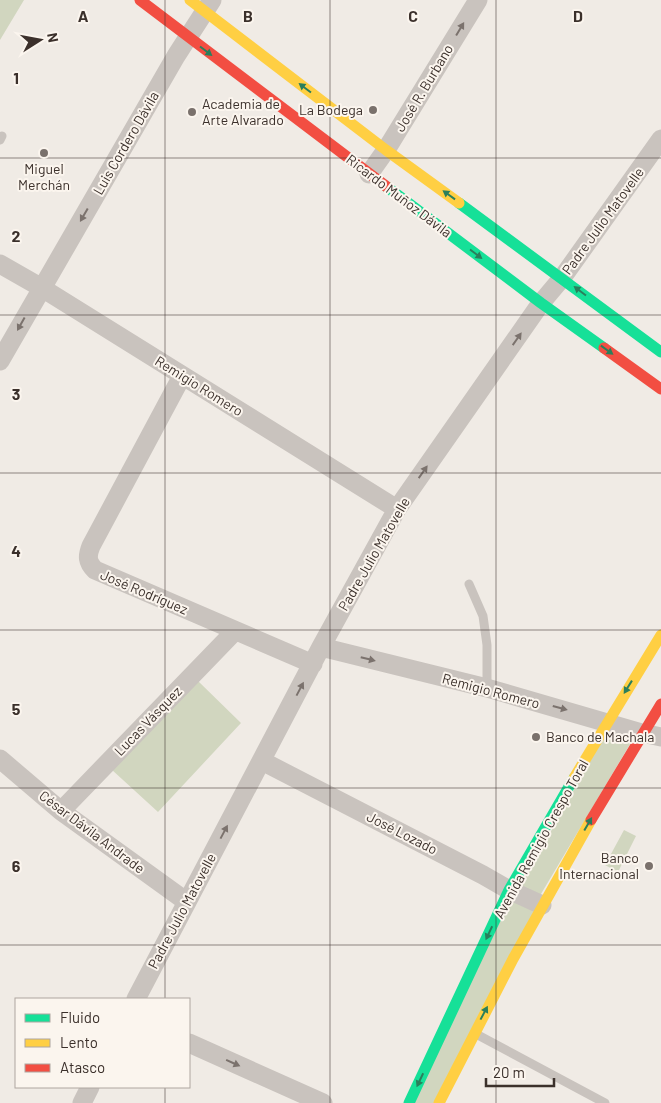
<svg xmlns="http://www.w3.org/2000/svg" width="661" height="1103" font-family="Barlow,sans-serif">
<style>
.green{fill:#d1d6bf}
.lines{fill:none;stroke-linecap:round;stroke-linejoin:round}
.lane{stroke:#c9c3be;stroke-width:9}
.street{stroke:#c9c3be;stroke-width:19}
.fast{stroke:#16e098;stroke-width:11}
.slow{stroke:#ffcf43;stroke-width:11}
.jam{stroke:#f24e42;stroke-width:11}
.oneway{fill:#7b726d}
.oneway2{fill:#2a7f5c}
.grid{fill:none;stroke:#3b302b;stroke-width:1;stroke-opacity:0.55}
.poi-dot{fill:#7a716c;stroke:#fbf5ee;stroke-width:2}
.labels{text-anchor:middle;stroke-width:4;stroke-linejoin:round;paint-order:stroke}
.street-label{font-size:14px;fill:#3b302b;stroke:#fbf5ee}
.poi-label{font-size:14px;fill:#3b302b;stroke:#fbf5ee;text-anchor:start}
.grid-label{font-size:16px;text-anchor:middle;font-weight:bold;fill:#3b302b;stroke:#fbf5ee;stroke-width:4;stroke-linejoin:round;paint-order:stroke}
</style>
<rect width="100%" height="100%" fill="#f0ebe5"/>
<path class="green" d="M0,0h24l-24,40z
M198,681l43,42 -83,89 -47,-43z
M608,728l28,6 -98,165 -20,-8z
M624,830l12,6 -18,36 -13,-7z
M513,895l23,12 -97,196h-27z"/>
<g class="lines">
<path class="lane" d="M0,140l2,-4
M469,584l14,32 4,29v43
M476,1034l129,69"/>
<path class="street" d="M369,174l17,-24 92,-150
M0,264l42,24 355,221
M0,361l176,-305 36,-56
M182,376l-91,170c-4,10 -4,16 4,24l218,94
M321,647l166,41 155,45 19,4
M0,759l61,52 126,91
M262,761l221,114 26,15 33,15
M61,811l174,-180
M136,999l185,-352 76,-138 144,-206 21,-25 99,-139
M189,1043l134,60
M82,1103l8,-16"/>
<path class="fast" d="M387,187l154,116 63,45
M459,203l202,149
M409,1103l100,-213 65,-112"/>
<path class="slow" d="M190,0l196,150 73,53
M574,778l87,-143
M439,1103l74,-144 78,-139"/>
<path class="jam" d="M140,0l247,187
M604,348l57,41
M591,820l70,-116"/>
</g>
<defs><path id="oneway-solid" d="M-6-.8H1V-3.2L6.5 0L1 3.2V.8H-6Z" transform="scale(1.25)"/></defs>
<g class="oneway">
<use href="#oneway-solid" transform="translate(460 29) rotate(-59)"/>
<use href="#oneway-solid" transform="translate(84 215) rotate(120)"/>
<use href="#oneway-solid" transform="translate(21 324) rotate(119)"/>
<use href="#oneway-solid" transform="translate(517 339) rotate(-55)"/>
<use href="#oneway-solid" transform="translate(423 472) rotate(-55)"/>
<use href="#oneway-solid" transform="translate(368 659) rotate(14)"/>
<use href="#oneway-solid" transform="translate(300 689) rotate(-62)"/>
<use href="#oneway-solid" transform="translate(560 708) rotate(15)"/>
<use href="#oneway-solid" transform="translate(224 832) rotate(-62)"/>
<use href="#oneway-solid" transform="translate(233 1063) rotate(24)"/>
</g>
<g class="oneway2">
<use href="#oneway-solid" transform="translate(206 51) rotate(37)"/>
<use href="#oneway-solid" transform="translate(305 88) rotate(-143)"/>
<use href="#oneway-solid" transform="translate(449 195) rotate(-144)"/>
<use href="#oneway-solid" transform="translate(476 254) rotate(37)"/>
<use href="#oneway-solid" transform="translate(580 291) rotate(-143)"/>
<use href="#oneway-solid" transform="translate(607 350) rotate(36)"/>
<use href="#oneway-solid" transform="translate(628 687) rotate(122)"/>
<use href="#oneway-solid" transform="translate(588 824) rotate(-60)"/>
<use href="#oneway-solid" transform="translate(489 933) rotate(115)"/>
<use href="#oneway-solid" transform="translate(484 1013) rotate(-62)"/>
<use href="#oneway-solid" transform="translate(420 1080) rotate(115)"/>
</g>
<path class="grid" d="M165,0v999M330,0v1103M496,0v1103M0,158h661M0,315h661M0,473h661M0,630h661M0,788h661M0,945h661M165,1087v16"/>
<g class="poi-dot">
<circle cx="373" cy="110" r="5"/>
<circle cx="192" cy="112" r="5"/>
<circle cx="44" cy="153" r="5"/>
<circle cx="536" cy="737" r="5"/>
<circle cx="649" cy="866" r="5"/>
</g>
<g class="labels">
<g class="street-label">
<text transform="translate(424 88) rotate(-59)" y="5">José R. Burbano</text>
<text transform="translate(126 143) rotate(-60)" y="5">Luis Cordero Dávila</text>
<text transform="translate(399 196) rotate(37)" y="5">Ricardo Muñoz Dávila</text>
<text transform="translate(603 221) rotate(-54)" y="5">Padre Julio Matovelle</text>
<text transform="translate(199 386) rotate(32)" y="5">Remigio Romero</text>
<text transform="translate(374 554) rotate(-60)" y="5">Padre Julio Matovelle</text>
<text transform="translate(144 592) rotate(23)" y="5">José Rodríguez</text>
<text transform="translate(491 691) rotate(15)" y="5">Remigio Romero</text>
<text transform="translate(148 721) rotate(-46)" y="5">Lucas Vásquez</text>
<text transform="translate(92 832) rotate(37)" y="5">César Dávila Andrade</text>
<text transform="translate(402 833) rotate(27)" y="5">José Lozado</text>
<text transform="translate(541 839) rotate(-61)" y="5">Avenida Remigio Crespo Toral</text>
<text transform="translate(182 911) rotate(-62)" y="5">Padre Julio Matovelle</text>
</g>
<g class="poi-label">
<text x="202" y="109">Academia de<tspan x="202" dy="16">Arte Alvarado</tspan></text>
<text x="363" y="115" text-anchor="end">La Bodega</text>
<text x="44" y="174" text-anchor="middle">Miguel<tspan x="44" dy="16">Merchán</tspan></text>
<text x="546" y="742">Banco de Machala</text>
<text x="639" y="863" text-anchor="end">Banco<tspan x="639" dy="16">Internacional</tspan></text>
</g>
</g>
<g class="grid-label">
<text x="83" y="22">A</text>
<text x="248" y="22">B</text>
<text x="413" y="22">C</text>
<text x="578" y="22">D</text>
<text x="16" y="84">1</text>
<text x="16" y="242">2</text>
<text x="16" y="400">3</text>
<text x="16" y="557">4</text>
<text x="16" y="715">5</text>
<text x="16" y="872">6</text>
</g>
<rect x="15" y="998" width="175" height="90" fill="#fbf5ee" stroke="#aea6a0"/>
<rect x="25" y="1014" width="25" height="8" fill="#16e098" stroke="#aea6a0"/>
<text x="60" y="1023" font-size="15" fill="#3b302b">Fluido</text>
<rect x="25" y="1039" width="25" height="8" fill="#ffcf43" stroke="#aea6a0"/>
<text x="60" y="1048" font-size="15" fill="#3b302b">Lento</text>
<rect x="25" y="1064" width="25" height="8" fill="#f24e42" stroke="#aea6a0"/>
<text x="60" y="1073" font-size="15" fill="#3b302b">Atasco</text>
<g transform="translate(40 40) rotate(79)" stroke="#fbf5ee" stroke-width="4" paint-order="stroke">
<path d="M0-4L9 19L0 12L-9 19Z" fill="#3b302b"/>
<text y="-8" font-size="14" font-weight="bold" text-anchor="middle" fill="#3b302b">N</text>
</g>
<path d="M486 1078v8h68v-8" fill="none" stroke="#3b302b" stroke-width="2.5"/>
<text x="493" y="1078" font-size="15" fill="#3b302b" stroke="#fbf5ee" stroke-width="4" paint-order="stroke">20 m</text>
</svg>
